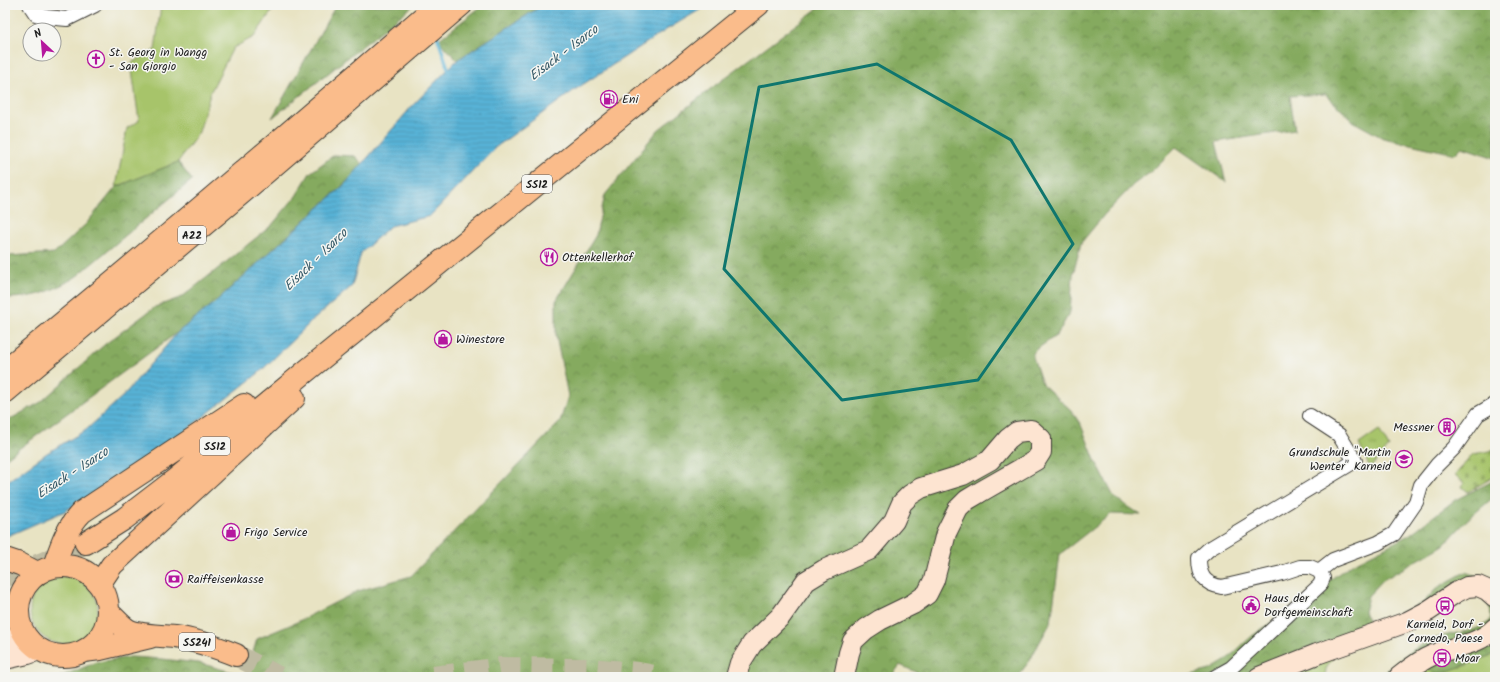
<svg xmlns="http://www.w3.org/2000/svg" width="1500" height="682" font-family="Kalam,sans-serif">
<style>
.green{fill:#a7c46b;stroke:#627044}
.forest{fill:url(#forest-crowns);stroke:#50633e}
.cemetery{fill:url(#cemetery-stones);stroke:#627044}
.park{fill:url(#park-tufts);stroke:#627044}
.water{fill:url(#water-rules);stroke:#3a6779}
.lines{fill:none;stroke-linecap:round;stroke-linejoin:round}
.stream{stroke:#59b2d6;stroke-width:3.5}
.primary-tunnel{stroke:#bfbba2;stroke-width:22;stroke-dasharray:22 11;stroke-linecap:butt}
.street-casing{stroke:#3b3a35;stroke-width:16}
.secondary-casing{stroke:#3b3a35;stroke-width:22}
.primary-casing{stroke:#3b3a35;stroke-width:24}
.highway-casing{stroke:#3b3a35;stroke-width:24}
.street{stroke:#fff;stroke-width:14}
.secondary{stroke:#fde4d1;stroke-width:20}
.primary{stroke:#fabc8b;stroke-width:22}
.highway{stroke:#fabc8b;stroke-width:22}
.marked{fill:none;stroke:#0f766e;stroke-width:3;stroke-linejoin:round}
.labels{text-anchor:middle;stroke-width:3;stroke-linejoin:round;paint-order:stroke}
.shield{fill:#f6f6f2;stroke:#5d5d5c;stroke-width:1}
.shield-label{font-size:11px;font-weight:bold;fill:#1c1c1c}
.poi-label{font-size:12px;fill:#1c1c1c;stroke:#f6f6f2;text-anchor:start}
.water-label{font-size:13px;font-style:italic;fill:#345866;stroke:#f6f6f2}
</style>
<defs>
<pattern id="forest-crowns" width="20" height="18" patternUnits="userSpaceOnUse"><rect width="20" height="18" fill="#85aa5f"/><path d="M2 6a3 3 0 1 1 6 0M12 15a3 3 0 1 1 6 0" fill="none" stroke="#6c8a4e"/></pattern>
<pattern id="cemetery-stones" width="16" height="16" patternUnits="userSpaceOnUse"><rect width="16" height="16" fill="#a7c46b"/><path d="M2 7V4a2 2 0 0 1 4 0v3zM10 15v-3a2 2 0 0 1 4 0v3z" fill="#8fa85c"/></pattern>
<pattern id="park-tufts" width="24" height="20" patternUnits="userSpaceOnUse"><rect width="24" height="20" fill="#a7c46b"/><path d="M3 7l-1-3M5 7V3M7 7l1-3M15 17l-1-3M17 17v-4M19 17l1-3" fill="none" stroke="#8fa85c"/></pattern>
<pattern id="water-rules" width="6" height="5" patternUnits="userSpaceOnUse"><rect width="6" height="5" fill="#59b2d6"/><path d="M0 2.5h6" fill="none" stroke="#4d98b7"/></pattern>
</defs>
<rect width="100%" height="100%" fill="#f6f6f2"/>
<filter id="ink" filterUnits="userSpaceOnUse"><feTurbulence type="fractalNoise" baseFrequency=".025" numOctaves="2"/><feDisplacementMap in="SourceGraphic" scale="8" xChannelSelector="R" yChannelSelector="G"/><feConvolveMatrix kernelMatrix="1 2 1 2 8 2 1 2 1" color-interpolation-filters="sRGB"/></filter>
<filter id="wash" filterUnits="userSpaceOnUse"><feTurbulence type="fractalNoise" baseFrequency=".012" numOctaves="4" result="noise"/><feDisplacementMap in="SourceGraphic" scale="16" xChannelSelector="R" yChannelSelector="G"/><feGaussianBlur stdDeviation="0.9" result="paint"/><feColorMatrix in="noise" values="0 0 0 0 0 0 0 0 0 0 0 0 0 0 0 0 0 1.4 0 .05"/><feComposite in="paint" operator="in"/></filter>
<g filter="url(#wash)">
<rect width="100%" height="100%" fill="#e8e3c3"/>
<path class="green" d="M161,5h115l-22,32 -21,11 -22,43 -12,41 -21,30 -62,25 11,-59 12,-7 -8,-58 24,-13z
M30 610a34 34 0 1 1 68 0a34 34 0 1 1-68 0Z
M1495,654v23h-82l12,-10h37z
M1334,655l-8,14 -1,8h-42z"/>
<path class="forest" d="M336,5h78l-142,113z
M483,5h60l-86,55 -19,-20z
M822,5h673v153l-33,-11 -7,7 -72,-16 -29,-16 -29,-28 -35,2 5,34 -79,12 10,40 -50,-35 -25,25 -17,12 -30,31 -23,28 -8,32 -3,37 -13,23 -20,14 -5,5 10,30 29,26 10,15 14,35 19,37 27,18 -30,-1 -51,40 -9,68 -23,41 -11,14h-90l-27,-12 -9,12h-832l38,-15 34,-5 31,2 37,4 47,13 11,-37 40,-17 61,-31 53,-15 149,-154 8,-26 -12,-60v-35l40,-66 9,-40 53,-65 60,-47z
M334,155l21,1 8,8 -18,20 -133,121 -34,27 -173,127v-37l36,-20 63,-57 51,-38 27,-10 38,-30 52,-42 24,-29 14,-23z
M178,162l14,18 -115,96c-26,16 -40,22 -72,22v-44l4,2 46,-3 31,-29 30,-37z
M1495,480v16l-27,23 -24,26 -61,35 -15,16 -4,16 7,14 52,-23 14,-15 28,-16 27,9 3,3v70l-52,19 -10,-1 -8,-5 -12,10h-32c15,-17 35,-31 56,-39 20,-7 35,-4 53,-17 3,-16 -4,-21 -17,-28l-190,84h-100l27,-7 15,-9 27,-25 100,-72 57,-29 46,-35z"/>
<path class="cemetery" d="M1495,448v28l-27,16 -6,-5 2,-4 -9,-8 18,-21 17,-3z"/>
<path class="park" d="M1379,430l10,17 -19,21 -11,-24z"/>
<path class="water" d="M543,5h165l-42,25 -90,59 -80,58 -66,69 -40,10 -29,27 -9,33 -40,35 -52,51 -114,90 -81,49 -60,26v-54l42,-30 39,-23 37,-34 55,-64 34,-27 133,-121 68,-79 44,-45z"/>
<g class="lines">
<path class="stream" d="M437,36l13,38"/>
</g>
</g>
<g filter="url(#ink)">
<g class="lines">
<path class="primary-tunnel" d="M5,576l38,-13 43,-20
M236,655l42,22
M433,677l68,-9 89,1 49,4 21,4"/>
<g class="street-casing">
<path id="street" d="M30,5l6,9 10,3 21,2 28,-14
M1319,571l14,-11 45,-17 16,-9 22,-32 5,-17 16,-20 17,-17 24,-34 17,-10
M1215,677l16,-9 89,-83 3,-7 -4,-7 -9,-4h-10l-18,6 -60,14c-18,-3 -23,-11 -23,-29l10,-9 146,-88 -16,-26 -29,-19"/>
</g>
<g class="secondary-casing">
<path id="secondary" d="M5,650l17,-20
M5,659l23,-5 11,-4
M736,677l4,-14 12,-19 29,-28 25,-35 18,-11 45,-20 25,-29 8,-18 8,-8 11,-7 42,-13 27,-15 18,-21 9,-7 14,-2 10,9v13l-5,8 -54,31 -15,9 -9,9 -12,24 -12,47 -7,14 -14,10 -33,16 -14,9 -13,12 -4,12 -5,24
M1259,677l58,-23 90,-32 21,-11 27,-18 12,-6 11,-1 9,4 8,7
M1399,677c10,-8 22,-17 34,-22 21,-9 46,-10 62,-27"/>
</g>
<g class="primary-casing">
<path id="primary" d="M86,543l38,-24 52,-40 129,-107 453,-367
M5,559l15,5 17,9
M18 611a45 45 0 1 1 90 0a45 45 0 1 1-90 0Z
M54,566c7,-20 13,-39 28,-54l162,-107
M100,583l12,-18 182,-167
M109,613c6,5 12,13 19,17 9,5 34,6 46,7 22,3 42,10 62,18
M84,651l16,-2 50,-12"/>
</g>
<g class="highway-casing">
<path id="highway" d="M5,370c147,-119 290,-242 432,-365
M5,392l239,-201 217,-186"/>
</g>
<use href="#street" class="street"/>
<use href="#secondary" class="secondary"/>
<use href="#primary" class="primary"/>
<use href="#highway" class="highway"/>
</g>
</g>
<path class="marked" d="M877,64l134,76 62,104 -95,136 -136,20 -118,-131 35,-182z"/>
<defs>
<g id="church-ring" transform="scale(0.9)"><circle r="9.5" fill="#f6f6f2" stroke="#b5179e" stroke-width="1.5"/><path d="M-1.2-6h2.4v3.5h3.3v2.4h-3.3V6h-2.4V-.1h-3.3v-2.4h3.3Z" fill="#b5179e"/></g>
<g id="fuel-ring" transform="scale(0.9)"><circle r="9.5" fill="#f6f6f2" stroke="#b5179e" stroke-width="1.5"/><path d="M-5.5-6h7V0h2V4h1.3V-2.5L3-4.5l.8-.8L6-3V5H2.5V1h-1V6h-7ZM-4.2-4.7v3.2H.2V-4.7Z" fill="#b5179e"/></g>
<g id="restaurant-ring" transform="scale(0.9)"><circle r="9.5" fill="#f6f6f2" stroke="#b5179e" stroke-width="1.5"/><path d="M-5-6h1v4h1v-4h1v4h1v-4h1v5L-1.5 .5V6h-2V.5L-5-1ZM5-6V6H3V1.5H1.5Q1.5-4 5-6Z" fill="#b5179e"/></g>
<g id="shop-ring" transform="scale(0.9)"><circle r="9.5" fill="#f6f6f2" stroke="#b5179e" stroke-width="1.5"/><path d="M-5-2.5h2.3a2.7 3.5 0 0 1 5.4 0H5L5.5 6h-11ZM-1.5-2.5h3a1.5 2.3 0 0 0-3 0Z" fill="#b5179e"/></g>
<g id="building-ring" transform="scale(0.9)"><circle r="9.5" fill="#f6f6f2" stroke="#b5179e" stroke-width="1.5"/><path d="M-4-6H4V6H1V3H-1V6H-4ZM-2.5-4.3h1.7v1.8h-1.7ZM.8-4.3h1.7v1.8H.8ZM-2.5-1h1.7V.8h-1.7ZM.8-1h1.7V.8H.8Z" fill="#b5179e"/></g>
<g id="school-ring" transform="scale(0.9)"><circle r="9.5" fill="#f6f6f2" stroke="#b5179e" stroke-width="1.5"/><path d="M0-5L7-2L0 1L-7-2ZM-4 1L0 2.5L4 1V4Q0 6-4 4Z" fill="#b5179e"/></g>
<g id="bank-ring" transform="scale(0.9)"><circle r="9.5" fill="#f6f6f2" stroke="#b5179e" stroke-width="1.5"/><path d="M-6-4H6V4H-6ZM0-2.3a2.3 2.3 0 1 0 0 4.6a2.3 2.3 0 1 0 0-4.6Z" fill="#b5179e"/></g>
<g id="civic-ring" transform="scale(0.9)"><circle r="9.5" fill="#f6f6f2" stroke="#b5179e" stroke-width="1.5"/><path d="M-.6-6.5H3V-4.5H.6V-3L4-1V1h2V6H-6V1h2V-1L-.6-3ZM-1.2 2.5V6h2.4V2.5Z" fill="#b5179e"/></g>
<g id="bus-ring" transform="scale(0.9)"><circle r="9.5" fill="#f6f6f2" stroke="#b5179e" stroke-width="1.5"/><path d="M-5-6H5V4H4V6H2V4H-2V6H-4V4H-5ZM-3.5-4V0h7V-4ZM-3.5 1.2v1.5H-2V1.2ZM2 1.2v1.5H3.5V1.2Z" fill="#b5179e"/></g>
</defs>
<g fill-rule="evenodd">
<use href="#church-ring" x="96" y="59"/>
<use href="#fuel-ring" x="609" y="99"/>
<use href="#restaurant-ring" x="549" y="257"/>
<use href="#shop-ring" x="443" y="339"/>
<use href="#building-ring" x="1447" y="427"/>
<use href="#school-ring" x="1404" y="459"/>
<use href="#shop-ring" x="231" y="532"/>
<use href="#bank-ring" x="174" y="579"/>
<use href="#civic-ring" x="1251" y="605"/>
<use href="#bus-ring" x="1445" y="606"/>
<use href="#bus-ring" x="1442" y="658"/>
</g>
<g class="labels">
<g class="shield">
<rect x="522" y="175" width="30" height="18" rx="3"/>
<rect x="178" y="226" width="28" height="18" rx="3"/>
<rect x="200" y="437" width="30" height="18" rx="3"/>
<rect x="179" y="633" width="36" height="18" rx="3"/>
</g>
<g class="shield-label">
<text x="537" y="188">SS12</text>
<text x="192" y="239">A22</text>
<text x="215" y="450">SS12</text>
<text x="197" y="646">SS241</text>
</g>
<g class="poi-label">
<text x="109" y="56">St. Georg in Wangg<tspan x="109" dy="14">- San Giorgio</tspan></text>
<text x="622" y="103">Eni</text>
<text x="562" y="261">Ottenkellerhof</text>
<text x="456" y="343">Winestore</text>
<text x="1434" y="431" text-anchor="end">Messner</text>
<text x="1391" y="456" text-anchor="end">Grundschule "Martin<tspan x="1391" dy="14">Wenter" Karneid</tspan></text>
<text x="244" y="536">Frigo Service</text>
<text x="187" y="583">Raiffeisenkasse</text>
<text x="1264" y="602">Haus der<tspan x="1264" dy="14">Dorfgemeinschaft</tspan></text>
<text x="1445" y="628" text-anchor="middle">Karneid, Dorf -<tspan x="1445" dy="14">Cornedo, Paese</tspan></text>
<text x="1455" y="662">Moar</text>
</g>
<g class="water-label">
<text transform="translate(563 52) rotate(-37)" y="5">Eisack - Isarco</text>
<text transform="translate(315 259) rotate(-44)" y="5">Eisack - Isarco</text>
<text transform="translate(72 472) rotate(-33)" y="5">Eisack - Isarco</text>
</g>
</g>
<rect width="1500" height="682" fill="none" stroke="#f6f6f2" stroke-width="20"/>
<g transform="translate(42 42) rotate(334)"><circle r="19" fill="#f6f6f2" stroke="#9f9f9c"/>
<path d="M0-3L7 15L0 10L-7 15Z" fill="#b5179e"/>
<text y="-6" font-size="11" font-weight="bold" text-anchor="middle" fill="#1c1c1c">N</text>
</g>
</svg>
